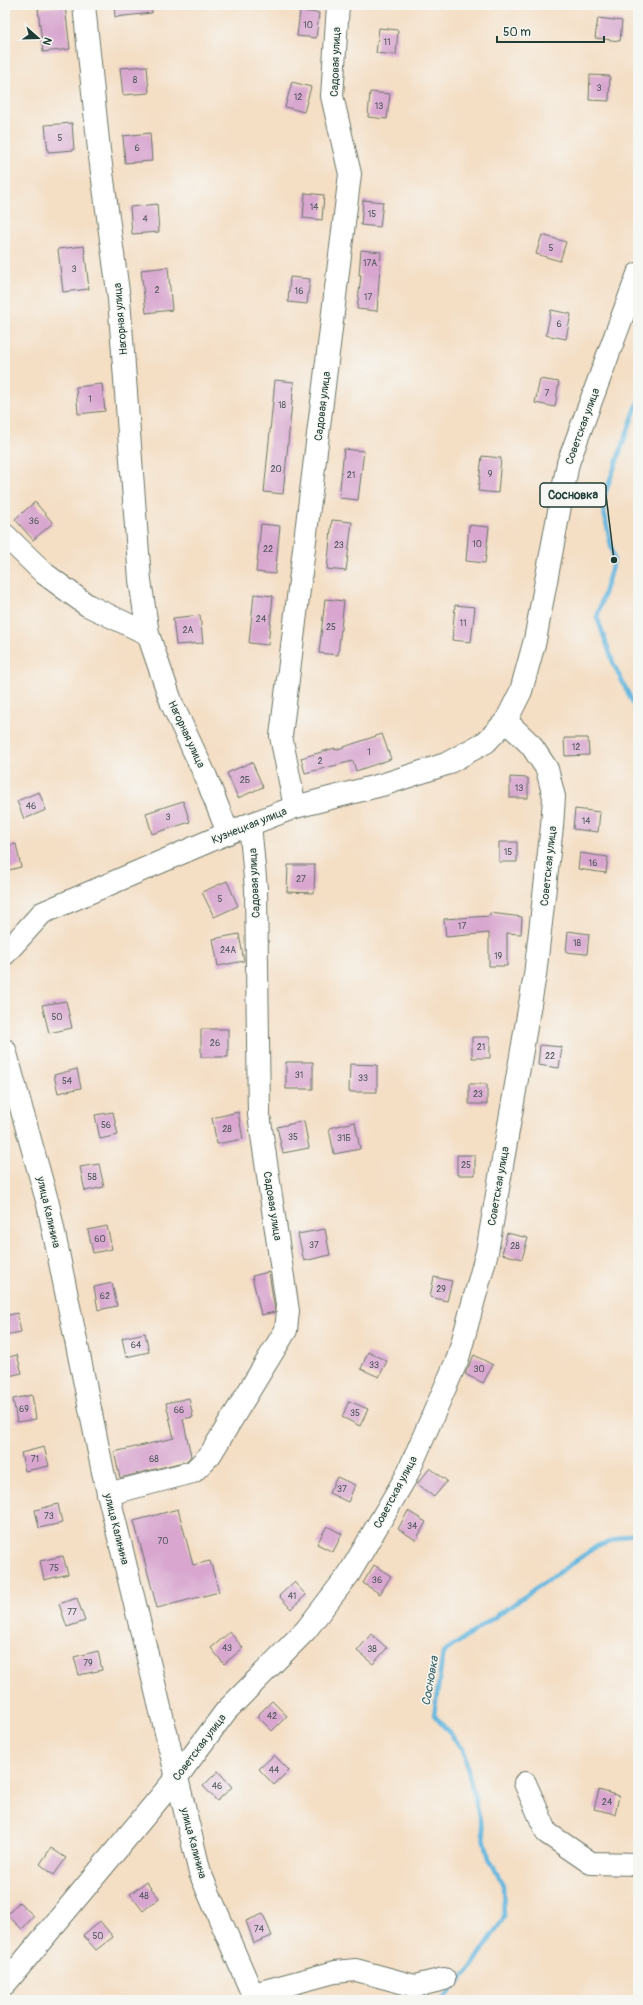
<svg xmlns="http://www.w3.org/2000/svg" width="643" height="2005" font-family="Pangolin,sans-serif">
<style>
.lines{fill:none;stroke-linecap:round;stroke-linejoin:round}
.stream{stroke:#63b7df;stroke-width:4.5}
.building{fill:#d8a6cf}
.minor-casing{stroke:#6a7566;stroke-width:24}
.major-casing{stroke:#6a7566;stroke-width:24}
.minor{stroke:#fff;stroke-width:22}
.major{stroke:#fff;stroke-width:22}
.labels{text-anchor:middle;stroke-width:3;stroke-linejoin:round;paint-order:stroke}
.number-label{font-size:9px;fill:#4d575b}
.street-label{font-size:11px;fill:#1f3d34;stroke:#f6f6f2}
.water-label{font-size:12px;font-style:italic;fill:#305c5f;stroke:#f6f6f2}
.leader{fill:none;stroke:#1f3d34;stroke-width:1.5}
.callout-dot{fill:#1f3d34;stroke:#f6f6f2;stroke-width:1.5}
.callout{fill:#f6f6f2;stroke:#1f3d34;stroke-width:1.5}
.callout-label{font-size:12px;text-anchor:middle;font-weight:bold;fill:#1f3d34}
</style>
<rect width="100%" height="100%" fill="#f6f6f2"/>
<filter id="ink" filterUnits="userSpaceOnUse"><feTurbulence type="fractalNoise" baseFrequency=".025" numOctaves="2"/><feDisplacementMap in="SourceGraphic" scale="8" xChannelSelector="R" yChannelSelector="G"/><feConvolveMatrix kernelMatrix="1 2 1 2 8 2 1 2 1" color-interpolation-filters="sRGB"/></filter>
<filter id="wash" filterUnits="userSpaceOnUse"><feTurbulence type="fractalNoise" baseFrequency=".012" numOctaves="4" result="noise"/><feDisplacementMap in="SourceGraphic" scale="16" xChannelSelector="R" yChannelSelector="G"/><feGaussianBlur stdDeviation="0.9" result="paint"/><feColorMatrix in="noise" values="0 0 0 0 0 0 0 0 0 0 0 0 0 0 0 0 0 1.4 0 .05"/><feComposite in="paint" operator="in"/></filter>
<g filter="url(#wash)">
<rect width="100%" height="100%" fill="#f4dec4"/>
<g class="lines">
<path class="stream" d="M638,402l-36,100 12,58 -17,57 17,48 24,48
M442,2000l29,-32 33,-51 -1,-32 -14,-27 -26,-109 -29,-34 9,-62 154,-107 41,-15"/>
</g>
<g id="blocks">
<path class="building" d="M114,5h38v8l-37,4z
M65,6l5,43 -27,3 -5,-43z
M300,11l19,2 -3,25 -19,-2z
M598,18l24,3 -2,20 -25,-3z
M379,28l19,2 -2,25 -20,-2z
M147,66l2,27 -26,2 -3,-27z
M590,75l20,1 -1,25 -20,-1z
M292,82l19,5 -7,25 -19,-5z
M370,92l20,2 -3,25 -19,-2z
M72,123l2,27 -26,2 -3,-27z
M150,133l2,28 -27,2 -2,-27z
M305,193l19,2 -2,25 -19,-2z
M363,200l20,2 -3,25 -19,-2z
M157,204l2,28 -27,2 -2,-27z
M542,235l24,7 -6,19 -24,-7z
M84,246l5,43 -26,3 -5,-43z
M361,250l20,2 -4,59 -20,-2 4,-34h-2z
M168,267l4,43 -26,3 -5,-43z
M290,277l20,2 -3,25 -19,-2z
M551,310l20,4 -5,25 -20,-4z
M540,379l19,3 -4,25 -20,-4z
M275,380l19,2 -11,112 -19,-2z
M102,384l3,27 -27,3 -2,-27z
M344,449l20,2 -6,49 -19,-2z
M482,456l19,2 -3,35 -20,-2z
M35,502l18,21 -20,17 -18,-21z
M332,520l20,2 -6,49 -19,-2z
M261,524l19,2 -5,48 -19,-2z
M469,525l20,2 -4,36 -19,-2z
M254,594l19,2 -5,49 -19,-2z
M325,599l19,2 -6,54 -19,-2z
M455,605l20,2 -4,35 -19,-2z
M200,615l3,28 -27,2 -3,-27z
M382,734l9,25 -35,12 -3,-10 -48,12 -4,-15 34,-10v2z
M564,738h24l1,17 -24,1z
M252,762l11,25 -25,11 -11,-25z
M510,777l18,1v20h-18z
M39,792l7,18 -22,9 -7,-18z
M183,801l7,21 -38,12 -6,-21z
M575,809l25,3 -2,20 -25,-3z
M499,842h18v20h-18z
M16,844l5,23 -16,4v-25z
M580,853l28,4 -2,16 -28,-4z
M288,865h27l-1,28 -27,-1z
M227,881l11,25 -24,11 -12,-25z
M490,913l32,4 -1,17 -14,-1v33h-18v-33l-43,4 -2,-18 46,-3z
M568,931l21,3 -2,20 -21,-2z
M239,934l5,27 -26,5 -5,-27z
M66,1001l6,27 -23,5 -7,-28z
M201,1029h27v28h-27z
M472,1037h18v21h-18z
M540,1045l22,2 -3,21 -21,-3z
M286,1062h27v27h-27z
M350,1064l27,1v27h-28z
M77,1069l4,19 -23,5 -4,-18z
M469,1084h18v20h-18z
M113,1112l5,23 -18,4 -5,-24z
M238,1112l5,27 -26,5 -5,-26z
M304,1121l5,27 -26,5 -6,-26z
M355,1122l5,27 -26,5 -5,-26z
M457,1155h18v20h-18z
M99,1164l5,23 -19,4 -5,-24z
M107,1226l5,23 -19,4 -5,-23z
M325,1229l5,26 -26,6 -6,-27z
M507,1233l21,5 -6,21 -20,-5z
M269,1272l6,40 -14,3 -9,-39z
M434,1277l18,4 -5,20 -17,-4z
M112,1283l5,23 -19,4 -4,-23z
M17,1313l4,19 -16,3v-19z
M145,1333l4,19 -23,5 -4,-19z
M368,1352l19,9 -8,16 -18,-8z
M17,1355l5,18 -17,4v-19z
M474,1355l19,10 -10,18 -18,-9z
M32,1395l4,24 -19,3 -4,-23z
M189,1398l4,19 -10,2 8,37 -4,5 -67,17 -6,-26 60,-14 -8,-35z
M349,1401l19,8 -8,17 -18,-9z
M44,1447l5,19 -24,5 -4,-18z
M430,1468l17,13 -13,16 -17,-13z
M337,1477l18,8 -7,17 -19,-9z
M58,1504l4,19 -23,5 -4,-18z
M178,1509l15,56 17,-4 9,31 -62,16 -23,-87z
M408,1511l18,11 -10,18 -18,-11z
M327,1526l15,8 -9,18 -16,-8z
M63,1556l5,18 -24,6 -4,-19z
M374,1565l17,11 -11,18 -17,-11z
M294,1582l12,13 -15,14 -12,-13z
M77,1598l8,23 -18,6 -8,-23z
M230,1632l13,16 -19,16 -13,-16z
M371,1634l16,14 -14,16 -16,-13z
M98,1651l4,19 -23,5 -5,-18z
M272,1701l15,15 -15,15 -15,-15z
M274,1755l15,15 -15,15 -15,-16z
M218,1771l14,16 -15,14 -14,-15z
M599,1790l20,6 -4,18 -21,-5z
M51,1848l15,10 -12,17 -14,-11z
M146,1882l13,16 -16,13 -13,-17z
M19,1902l15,14 -12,13 -15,-14z
M263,1914l9,22 -18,7 -8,-22z
M100,1921l13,16 -17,13 -13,-15z"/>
</g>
</g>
<g filter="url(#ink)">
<use href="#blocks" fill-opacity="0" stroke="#6a7566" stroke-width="1"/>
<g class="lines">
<g class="minor-casing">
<path id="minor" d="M84,5l15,145 20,149 21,281 8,54 24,70 34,73 22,56
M5,535l40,39 42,31 61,29
M295,807l-14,-71 69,-562 -18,-78 6,-91
M5,1050l43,154 55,268 97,401 55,127
M108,1494l85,-22 17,-17 76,-125 2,-19 -29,-196 -3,-226 -6,-65
M525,1783l22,50 44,30 47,1
M5,1984l172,-207 49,-66 80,-81 43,-56 57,-97 52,-119 29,-106 48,-277 17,-149 2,-29 -7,-28 -16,-24 -25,-24
M253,1994l82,-22 21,-2 59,16 29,-7"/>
</g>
<g class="major-casing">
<path id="major" d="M5,954l37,-41 186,-80 67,-26 90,-23 61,-20 40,-22 20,-21 15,-30 14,-51 33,-177 70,-189"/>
</g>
<use href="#minor" class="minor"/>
<use href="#major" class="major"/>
</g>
</g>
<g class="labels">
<g class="number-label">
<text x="308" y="28">10</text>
<text x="387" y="45">11</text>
<text x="135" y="83">8</text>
<text x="599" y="91">3</text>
<text x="298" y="100">12</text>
<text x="379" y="109">13</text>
<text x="60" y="141">5</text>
<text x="137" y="151">6</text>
<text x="314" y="210">14</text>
<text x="372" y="217">15</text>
<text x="145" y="222">4</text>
<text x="551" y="251">5</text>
<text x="370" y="266">17А</text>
<text x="74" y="272">3</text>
<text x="157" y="293">2</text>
<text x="299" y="294">16</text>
<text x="368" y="300">17</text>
<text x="559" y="327">6</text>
<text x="547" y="396">7</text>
<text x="90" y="402">1</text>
<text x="282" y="408">18</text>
<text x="276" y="472">20</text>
<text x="490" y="477">9</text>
<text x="351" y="478">21</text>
<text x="34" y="524">36</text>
<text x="477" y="547">10</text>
<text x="339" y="548">23</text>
<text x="268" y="552">22</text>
<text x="261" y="622">24</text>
<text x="463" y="626">11</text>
<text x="331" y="630">25</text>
<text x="188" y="633">2А</text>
<text x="576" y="750">12</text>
<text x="369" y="755">1</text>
<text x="320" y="764">2</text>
<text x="245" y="783">2Б</text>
<text x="519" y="791">13</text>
<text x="31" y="809">46</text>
<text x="168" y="820">3</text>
<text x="586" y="824">14</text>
<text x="508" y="855">15</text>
<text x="593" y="866">16</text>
<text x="301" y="882">27</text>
<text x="220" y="902">5</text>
<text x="462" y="929">17</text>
<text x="577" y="946">18</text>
<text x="228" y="953">24А</text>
<text x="498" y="959">19</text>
<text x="57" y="1020">50</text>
<text x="215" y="1046">26</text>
<text x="481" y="1050">21</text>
<text x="550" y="1059">22</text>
<text x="299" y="1078">31</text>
<text x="363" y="1081">33</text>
<text x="67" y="1084">54</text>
<text x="478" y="1097">23</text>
<text x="106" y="1128">56</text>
<text x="227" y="1132">28</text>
<text x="293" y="1140">35</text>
<text x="344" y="1141">31Б</text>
<text x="466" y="1168">25</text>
<text x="92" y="1180">58</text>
<text x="100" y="1242">60</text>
<text x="314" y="1248">37</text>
<text x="515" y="1249">28</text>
<text x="441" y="1292">29</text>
<text x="105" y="1299">62</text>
<text x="136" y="1348">64</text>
<text x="374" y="1368">33</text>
<text x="479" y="1372">30</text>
<text x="24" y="1412">69</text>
<text x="179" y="1413">66</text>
<text x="355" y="1416">35</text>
<text x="35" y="1462">71</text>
<text x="154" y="1462">68</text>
<text x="342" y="1492">37</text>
<text x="49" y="1519">73</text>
<text x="412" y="1529">34</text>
<text x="163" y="1544">70</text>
<text x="54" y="1571">75</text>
<text x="377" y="1583">36</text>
<text x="292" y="1599">41</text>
<text x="72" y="1615">77</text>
<text x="227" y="1651">43</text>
<text x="372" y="1652">38</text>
<text x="88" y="1666">79</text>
<text x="272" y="1719">42</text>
<text x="274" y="1773">44</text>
<text x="217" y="1789">46</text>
<text x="607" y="1805">24</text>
<text x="144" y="1899">48</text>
<text x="259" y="1932">74</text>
<text x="98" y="1939">50</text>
</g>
<g class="street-label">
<text transform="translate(335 62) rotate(-88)" y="4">Садовая улица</text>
<text transform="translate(120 319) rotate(-95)" y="4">Нагорная улица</text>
<text transform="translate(322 406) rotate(-83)" y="4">Садовая улица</text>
<text transform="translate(582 426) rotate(-70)" y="4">Советская улица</text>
<text transform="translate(187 734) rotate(65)" y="4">Нагорная улица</text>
<text transform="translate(249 825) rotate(-22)" y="4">Кузнецкая улица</text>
<text transform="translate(548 866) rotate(-84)" y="4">Советская улица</text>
<text transform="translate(254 883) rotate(-93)" y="4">Садовая улица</text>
<text transform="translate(498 1186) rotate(-80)" y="4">Советская улица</text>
<text transform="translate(273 1206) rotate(81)" y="4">Садовая улица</text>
<text transform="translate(49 1212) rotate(77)" y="4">улица Калинина</text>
<text transform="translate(395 1492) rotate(-62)" y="4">Советская улица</text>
<text transform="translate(117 1529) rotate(76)" y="4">улица Калинина</text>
<text transform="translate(199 1747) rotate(-53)" y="4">Советская улица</text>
<text transform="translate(194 1843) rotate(75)" y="4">улица Калинина</text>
</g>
<g class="water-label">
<text transform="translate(430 1681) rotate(-80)" y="4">Сосновка</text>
</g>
</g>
<path class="leader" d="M614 560L606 495"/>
<circle class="callout-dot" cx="614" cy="560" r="4"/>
<rect class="callout" x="540" y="483" width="66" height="24" rx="4"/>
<g class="callout-label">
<text x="573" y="499">Сосновка</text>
</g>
<rect width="643" height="2005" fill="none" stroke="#f6f6f2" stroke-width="20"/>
<g transform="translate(38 38) rotate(110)" stroke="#f6f6f2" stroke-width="3" paint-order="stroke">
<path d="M0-3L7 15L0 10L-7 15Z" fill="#1f3d34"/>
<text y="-6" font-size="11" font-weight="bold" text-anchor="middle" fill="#1f3d34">N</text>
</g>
<path d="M497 36v6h107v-6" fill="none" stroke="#1f3d34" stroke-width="2"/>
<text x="503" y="36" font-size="12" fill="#1f3d34" stroke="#f6f6f2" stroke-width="3" paint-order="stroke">50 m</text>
</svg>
